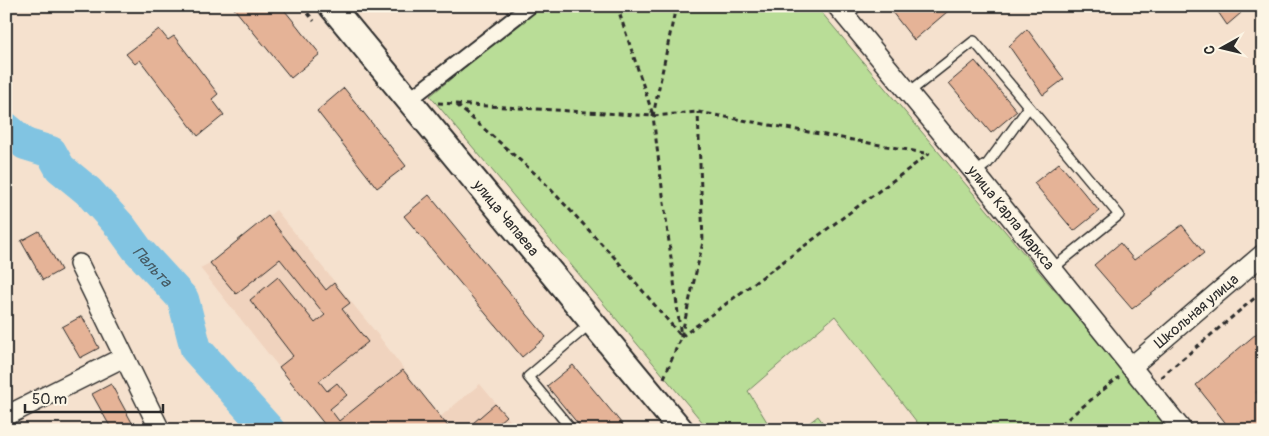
<svg xmlns="http://www.w3.org/2000/svg" width="1269" height="436" font-family="Pangolin,sans-serif">
<style>
.built{fill:#f0d3be}
.green{fill:#b9dd97;stroke:#728461}
.lines{fill:none;stroke-linecap:round;stroke-linejoin:round}
.river{stroke:#81c4e2;stroke-width:32}
.building{fill:#e5b397;stroke:#2b2b2b}
.service-casing{stroke:#2b2b2b;stroke-width:12}
.pedestrian-casing{stroke:#2b2b2b;stroke-width:18}
.minor-casing{stroke:#2b2b2b;stroke-width:22}
.tertiary-casing{stroke:#2b2b2b;stroke-width:28}
.path{stroke:#2b2b2b;stroke-width:3;stroke-dasharray:5 4;stroke-linecap:butt}
.service{stroke:#fcf5e5;stroke-width:9}
.pedestrian{stroke:#fcf5e5;stroke-width:14}
.minor{stroke:#fcf5e5;stroke-width:19}
.tertiary{stroke:#fcf5e5;stroke-width:24}
.labels{text-anchor:middle;stroke-width:4;stroke-linejoin:round;paint-order:stroke}
.street-label{font-size:15px;fill:#2b2b2b;stroke:#fcf5e5}
.water-label{font-size:16px;font-style:italic;fill:#455962;stroke:#fcf5e5}
</style>
<rect width="100%" height="100%" fill="#f5e1ce"/>
<filter id="ink" filterUnits="userSpaceOnUse"><feTurbulence type="fractalNoise" baseFrequency=".02" numOctaves="2"/><feDisplacementMap in="SourceGraphic" scale="10" xChannelSelector="R" yChannelSelector="G"/><feConvolveMatrix kernelMatrix="1 2 1 2 8 2 1 2 1" color-interpolation-filters="sRGB"/></filter>
<g filter="url(#ink)">
<path class="built" d="M276,210l102,125 62,82 40,-33 38,46h-189l-129,-162 10,-5z"/>
<path class="green" d="M539,6h277l356,424h-249l-88,-114 -87,75 24,39h-63l-279,-334z
M818,416l10,14h-28z"/>
<g class="lines">
<path class="river" id="s1" d="M6,128l19,16 26,8 9,16 28,23 33,36 16,22 46,50 13,50 73,81"/>
</g>
<path class="building" d="M232,6h49l39,48 -29,24z
M889,6h65l-40,34 -26,-33z
M1214,6h22l5,7 -14,12z
M159,29l9,11 6,-4 44,58 -6,5 12,16 -26,21 -58,-76 -5,4 -9,-10z
M1027,29l37,50 -21,16 -34,-49z
M975,61l42,50 -26,22 -42,-50z
M344,88l62,78 -29,22 -60,-77z
M1059,163l40,48 -25,20 -40,-48z
M429,195l117,142 -24,20 -118,-141z
M268,216l58,74 8,-7 16,20 -8,6 26,33 -49,39 8,10 10,-8 10,12 -17,14 9,12 64,-51 47,59 -121,1 -50,-63 14,-11 -43,-56 28,-23 37,46 10,-8 -45,-56 -44,35 -26,-31z
M1182,225l22,28 -72,56 -38,-44 26,-22 14,17z
M39,231l22,39 -18,10 -22,-39z
M82,316l17,32 -19,10 -18,-31z
M1263,328v58l-7,6 7,9v29h-32l-35,-45z
M573,365l54,65h-44l-36,-44z
M111,384l25,46h-24l-20,-36z
M495,404l11,12 -16,14h-25z"/>
<g class="lines">
<g class="service-casing">
<path id="service" d="M846,18l11,-12
M908,93l66,-52 55,66
M975,173l13,-10 41,-56 90,108 -67,54
M572,430l-44,-53 64,-55"/>
</g>
<g class="pedestrian-casing">
<path id="pedestrian" d="M409,100l121,-94"/>
</g>
<g class="minor-casing">
<g id="minor">
<path id="s2" d="M837,6l138,167 207,257"/>
<path d="M79,264l81,166"/>
<path id="s3" d="M1131,367l132,-113"/>
<path d="M6,416l118,-59"/>
</g>
</g>
<g class="tertiary-casing">
<g id="tertiary">
<path id="s4" d="M331,6l350,424"/>
</g>
</g>
<path class="path" d="M302,6l12,15
M617,6l36,109
M676,6l-23,110 28,221
M438,103l215,13 45,-4 232,42
M457,105l82,72 75,80 67,79
M681,337l248,-183
M1161,377l102,-86
M664,378l17,-41 22,-95 -5,-130
M1054,430l65,-53"/>
<use href="#service" class="service"/>
<use href="#pedestrian" class="pedestrian"/>
<use href="#minor" class="minor"/>
<use href="#tertiary" class="tertiary"/>
</g>
</g>
<g class="labels">
<g class="street-label">
<text dy="5" stroke="none"><textPath href="#s2" startOffset="274">улица Карла Маркса</textPath></text>
<text dy="5" stroke="none"><textPath href="#s4" startOffset="275">улица Чапаева</textPath></text>
<text dy="5" stroke="none"><textPath href="#s3" startOffset="86">Школьная улица</textPath></text>
</g>
<g class="water-label">
<text dy="6" stroke="none"><textPath href="#s1" startOffset="206">Пальта</textPath></text>
</g>
</g>
<rect width="1269" height="436" fill="none" stroke="#fcf5e5" stroke-width="25"/>
<rect x="12" y="12" width="1244" height="411" fill="none" stroke="#2b2b2b" stroke-width="2" filter="url(#ink)"/>
<g transform="translate(1222 48) rotate(262)" stroke="#fcf5e5" stroke-width="4" paint-order="stroke">
<path d="M0-4L9 19L0 12L-9 19Z" fill="#2b2b2b"/>
<text y="-8" font-size="14" font-weight="bold" text-anchor="middle" fill="#2b2b2b">С</text>
</g>
<path d="M25 404v8h138v-8" fill="none" stroke="#2b2b2b" stroke-width="2.5"/>
<text x="32" y="404" font-size="15" fill="#2b2b2b" stroke="#fcf5e5" stroke-width="4" paint-order="stroke">50 m</text>
</svg>
